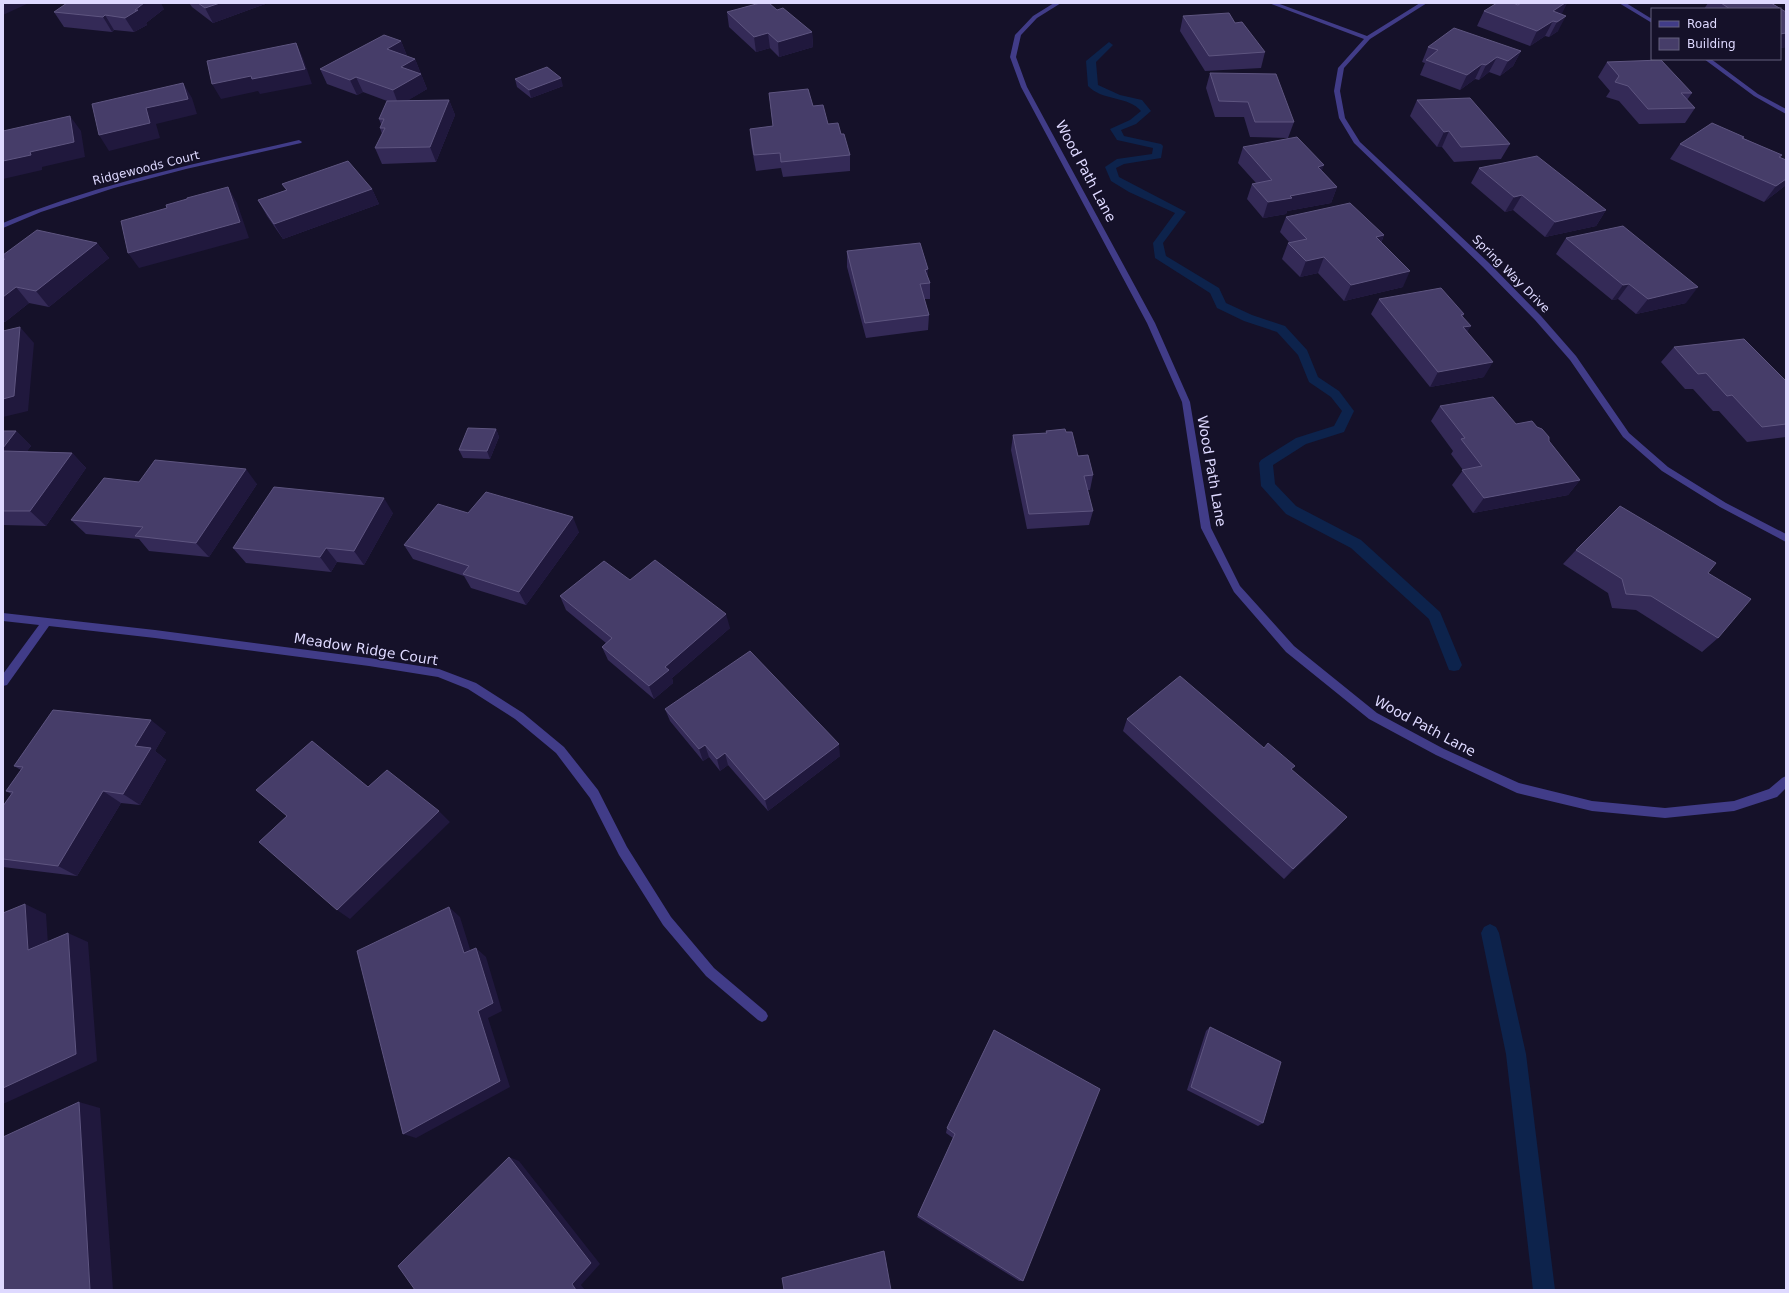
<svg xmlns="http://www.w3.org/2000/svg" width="1789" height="1293" font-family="'DejaVu Sans',sans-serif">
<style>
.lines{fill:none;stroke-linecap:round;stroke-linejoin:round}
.stream{fill:#0d234c;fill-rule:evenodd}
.street{fill:#413c88;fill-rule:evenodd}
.wall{fill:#342a57}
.shaded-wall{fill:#20183d}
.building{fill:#463d69;stroke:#5e5580}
.labels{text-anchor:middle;stroke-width:3;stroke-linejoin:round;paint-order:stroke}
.far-street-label{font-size:12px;fill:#ded9ff;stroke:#151129}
.street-label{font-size:14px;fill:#ded9ff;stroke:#151129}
</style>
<rect width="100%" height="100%" fill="#151129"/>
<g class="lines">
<path class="stream" d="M1109,42l4,3 -17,17 2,23 22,10 22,5 9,11 -15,13 -15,6 3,6 37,8 2,2 -2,12 -37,6 -8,4 3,9 67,35 -23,31 3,13 53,32 7,15 26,12 33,11 22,24 11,27 21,14 15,20 -10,21 -38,12 -33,21 2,19 21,22 65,34 79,72 22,53 -3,5 -5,1 -5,-1 -20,-51 -78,-71 -65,-34 -25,-28 -2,-23 2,-3 35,-22 38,-12 8,-15 -11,-14 -22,-15 -11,-27 -21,-23 -33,-11 -27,-13 -7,-15 -55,-35 -2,-15 22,-30 -46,-21 -18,-11 -6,-14 12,-8 35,-5 1,-6 -36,-8 -7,-11 20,-9 11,-9c-12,-15 -39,-10 -53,-25l-2,-25z
M1490,924l6,3 3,6 27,121 29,236h-22l-27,-236 -25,-121 3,-6z"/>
<path class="street" d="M1054,3h7l-24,15 -16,17 -5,22 11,30 128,236 35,79 21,126 29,58 54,60 83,67 67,36 75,34 73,18 73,7 69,-7 35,-12 13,-11 4,-2v12l-9,9 -43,14 -69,7 -73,-7 -75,-18 -81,-38 -67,-36 -83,-67 -52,-60 -33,-64 -19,-126 -35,-79 -126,-236 -11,-30 5,-22 18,-19z
M1269,3h8l90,33 53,-33h7l-57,36 -26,29 -4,23 5,27 15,24 129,121 52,53 35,40 53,77 39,34 58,36 60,31v8l-66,-35 -58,-36 -39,-34 -53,-77 -35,-40 -52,-53 -129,-124 -15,-25 -5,-27 4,-23 26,-29z
M1619,3h7l26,16v4z
M1704,59h7l47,35 28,15v5l-32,-18z
M299,140l3,2 -1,1 -115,26 -72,19 -73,24 -38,16v-5c95,-40 196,-60 296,-83z
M3,613l152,17 214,28 70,11 37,14 47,30 41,34 34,43 29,57 44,70 43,51 52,44 2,4 -2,4 -4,2 -4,-2 -52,-44 -43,-51 -44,-70 -29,-57 -34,-45 -41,-34 -47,-30 -30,-12 -69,-11 -214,-28 -106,-12 -42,59 -4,1v-12l36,-49 -36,-4z"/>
</g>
<path class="wall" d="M189,3h79l-55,20 -21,-16z
M1517,3h50l-6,11 -3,17 -9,6 -4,-1 -15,10 -53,-20 7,-15 32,-7z
M1708,3h63l15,9v35l-6,1v-39h-76z
M164,9l-18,14 1,2 -13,7 -20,-2 -2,2 -48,-5 -10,-15z
M777,10l35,22 1,15 -34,10 -9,-9 -14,4 -27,-25 -2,-15z
M1183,16l52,7 30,29 -4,16 -56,3 -25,-40z
M401,41l6,15 8,3 12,30 -19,11h41l6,15 -19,47 -54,2 -7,-16 7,-14 -2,-6 1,-4 -2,-5 8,-18 -24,-9 -6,3 -30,-11 -7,-15z
M1428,47l93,4 -8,15 -13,10 -11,-4 -10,8 -4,-1 -15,11 -40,-15 5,-12 -3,-1z
M1607,62l85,31 -5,7 8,8 -10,15 -46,1 -20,-23 -13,-4 4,-6 -12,-14z
M1210,73l84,49 -6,16 -38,-1 -6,-20h-29l-9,-29z
M515,79l48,7 -32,12 -14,-11z
M769,93l44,13 15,18 13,10 9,21v16l-67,6 -2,-9 -25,3 -5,-27 -1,-15 23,-3z
M1417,100l93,44 -9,15 -47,3 -12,-15h-5l-27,-31z
M1743,138l39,17 -2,3 6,2v25l-22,17 -94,-43 10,-15z
M1243,147l79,24 15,16 -6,16 -44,8 -1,3 -23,4 -16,-19 5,-15 4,-1 -18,-20z
M1479,168l127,42 -10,16 -51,11 -32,-27 -8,2 -34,-29z
M282,184l90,5 7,15 -96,35 -16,-23 -9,-16 28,-10z
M1286,217l98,18 -3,8 22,44 -59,14 -26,-28 -18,4 -18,-18 6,-16h2l-10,-11z
M1566,238l120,65 -50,11 -18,-15 -6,1 -56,-46z
M97,243l12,15 -60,49 -20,-4 -24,19 -2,-1v-66z
M847,251l81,26 2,6v16h-6l5,16 -1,15 -62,8 -19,-71z
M1379,299l85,15 -1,2 4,16 17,45 -54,10 -59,-73z
M1674,347l112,34v56l-39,5 -28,-31h-6l-20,-22h-8l-24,-27z
M1440,406l76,18 33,17 31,39 -12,15 -95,18 -21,-28 11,-15 -12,-16 2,-3 -22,-30z
M496,429l3,8 -9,22 -27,-1 -4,-8z
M3,431h13l15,15 -4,5 45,2 14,15 -40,58 -43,-1z
M1046,431l20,1 12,24 15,19 -3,15h-3l6,21 -4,14 -62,4 -16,-79 2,-15 33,-2z
M139,482l118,2 -48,73 -60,-6 -10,-12 -53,-5 -15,-14z
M393,513l-29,52 -27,-3 -6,10 -85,-9 -13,-15z
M468,513l111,19 -53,73 -55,-17 -7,-12 -51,-17 -9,-14z
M1576,550l132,23 10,65 -16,14 -66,-42 -24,-2 -4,-15 -45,-29z
M630,580l100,48 -58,50 1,5 -19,16 -46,-39 -6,-13 4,-4 -40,-33 -6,-14z
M665,709l175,47 -72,55 -40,-46 -8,6 -11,-14 -6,4 -33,-40z
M1127,719l137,29 73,80 -53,51 -161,-148z
M166,732l-11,19 11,9 -26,45 -19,-2 -44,73 -74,-9v-61l8,-12 -5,-3 15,-21 -7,-4z
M1210,1027l53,96 -5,3 -71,-36 19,-59z
M994,1030l29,251h-4l-102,-64 1,-2 35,-77 -7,-5 1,-5z"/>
<path class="shaded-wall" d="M3,3h26l-26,12z
M144,3h17l3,6 -18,14 1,2 -13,7 -9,-14z
M220,3h48l-55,20 -8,-15z
M1565,3h2l-6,13 -8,5 -8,15 -15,10 7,-15 16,-20z
M105,15l9,15 -2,2 -9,-15z
M1566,16l-8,15 -9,6 8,-15z
M812,32l1,15 -34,10 -1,-15z
M768,33l2,15 -14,4 -2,-15z
M1786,33v14l-6,1v-14z
M401,41l6,15 -20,-7z
M296,43l7,15 9,26 -52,10 -2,-3 -37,8 -9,-15 39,-8z
M1521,51l-8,15 -13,10 8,-15z
M1497,57l-8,15 -10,8 7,-15z
M415,59l6,15 -14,8 -6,-15z
M1482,64l-7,15 -15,11 7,-15z
M421,74l6,15 -28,17 -6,-16z
M356,77l7,15 -6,3 -7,-15z
M561,78l2,8 -32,12 -2,-8z
M183,83l9,15 5,16 -41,10 4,14 -51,13 -10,-16 47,-27z
M449,100l6,15 -19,47 -6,-15z
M70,116l11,15 4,26 -43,10v3l-39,9v-18l27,-9z
M1449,131l-7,16h-5l7,-15z
M1324,165l-6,16v-14z
M1786,179v6l-22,17 12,-16z
M228,187l9,16 12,35 -110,30 -11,-15z
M1337,187l-6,16 -44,8 -1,3 -23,4 5,-16 22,-6z
M372,189l7,15 -96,35 -9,-15z
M1522,195l-9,15 -8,2 9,-15z
M1606,210l-10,16 -51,11 10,-15z
M1384,235l-7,16 -1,-14z
M97,243l12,15 -60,49 -13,-16z
M1324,257l-6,16 -18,4 6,-16z
M928,269v15l-3,-14z
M1410,271l-7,16 -59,14 7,-16z
M1629,284l-11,15 -6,1 11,-15z
M16,287l13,16 -24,19 -2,-3v-22z
M1698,287l-12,16 -50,11 12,-15z
M1471,326l-9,15 1,-14z
M20,327l14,16 -6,68 -25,6v-18z
M1493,362l-9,15 -54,10 8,-15z
M496,429l3,8 -9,22 -3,-8z
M16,431l15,15 -15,19 -13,-13v-4z
M72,453l14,15 -40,58 -16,-15z
M246,469l11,15 -48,73 -13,-14z
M1580,480l-12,15 -95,18 11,-15z
M384,498l9,15 -29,52 -10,-14z
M573,517l6,15 -53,73 -7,-13z
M326,548l11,14 -6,10 -11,-15z
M726,614l4,14 -58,50 1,5 -19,16 -5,-13 16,-19z
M151,720l15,12 -11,19 11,9 -26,45 -17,-11 12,-48z
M839,744l1,12 -72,55 -3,-11z
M705,745l4,12 -6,4 -4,-12z
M725,753l3,12 -8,6 -3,-12z
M103,791l18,12 -44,73 -19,-10z
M439,811l11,11 -100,97 -13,-9z
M1347,817l-10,11 -53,51 9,-10z
M25,904l21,10 3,45 -21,-9z
M449,907l11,10 14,45 -10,-9z
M68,933l20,9 9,119 -94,43v-16z
M476,948l10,9 16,54 -14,7 22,69 -94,51 -13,-4 75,-123z
M79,1102l21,6 13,182h-23z
M509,1157l10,4 81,103 -19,21 4,5h-9l-4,-6z"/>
<path class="building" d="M67,3h77l-9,7h3l-13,8 -20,-3 -2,2 -49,-5z
M198,3h22l-15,5z
M760,3h9l8,7 6,-2 29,24 -34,10 -10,-9 -14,4 -27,-25z
M1497,3h16l5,2 3,-2h44l-12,8 13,5 -9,6 -4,-1 -16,10 -53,-20z
M1721,3h50l15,9v21l-6,1v-25h-50z
M1229,13l6,10 7,-1 23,30 -56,4 -26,-40z
M1454,28l67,23 -13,10 -11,-4 -11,8 -4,-1 -15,11 -41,-15 12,-10 -10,-3z
M384,35l17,6 -14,8 28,10 -14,8 20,7 -28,16 -37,-13 -6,3 -30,-11 13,-7z
M296,43l9,26 -53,10 -1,-3 -39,8 -5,-23z
M1661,60l31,33h-11l14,15 -47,1 -20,-23 -13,-4 4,-6 -12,-14z
M547,67l14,11 -32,12 -14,-11z
M1210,73l66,1 18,48h-39l-7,-20 -29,-1z
M183,83l5,16 -42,9 4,15 -51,12 -7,-31z
M808,89l5,17 10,-1 5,19 10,-1 3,11h3l6,21 -69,7 -1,-9 -26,2 -4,-26 23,-3 -4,-33z
M1470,98l40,46 -49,3 -12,-16 -5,1 -27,-32z
M449,100l-19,47 -55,1 10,-20h-5l4,-9h-5l8,-18z
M70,116l4,26 -44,10 1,3 -28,6v-30z
M1712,123l32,14 -2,1 40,17 -3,2 7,3v19l-10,7 -96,-42z
M1297,137l27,28 -6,2 19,20 -47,9 2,2 -24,4 -16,-18 20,-4 -29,-33z
M1537,156l69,54 -51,12 -33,-27 -8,2 -35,-29z
M348,161l24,28 -98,35 -16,-24 29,-10 -5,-6z
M228,187l12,35 -112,31 -7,-32 46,-13 -1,-3 21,-6v-1z
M1350,203l34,32 -8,2 34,34 -59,14 -27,-28 -18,4 -18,-18 19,-4 -21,-22z
M1623,226l75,61 -50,12 -19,-15 -6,1 -57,-47z
M37,230l60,13 -61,48 -20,-4 -13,10v-36l2,-2h-2v-4z
M920,243l8,26 -3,1 5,13 -10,1 9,31 -64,8 -18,-72z
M1441,288l23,26 -3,1 10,11 -8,1 30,35 -55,10 -59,-73z
M20,327l-6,69 -11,3v-68z
M1744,339l42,42v43l-24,3 -30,-32 -5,1 -21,-23 -8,1 -24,-27z
M1493,397l23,27 16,-3 5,6 5,2 7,8v4l31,39 -96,18 -22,-28 20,-4 -21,-27 4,-1 -25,-32z
M468,428l28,1 -9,22 -28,-1z
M1065,429l1,3h6l6,24 10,-1 5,20 -9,1 9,35 -64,3 -16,-79 34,-2 -1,-2z
M3,431h13l-13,17z
M3,451l69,2 -42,58h-27z
M155,460l91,9 -50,74 -61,-7 8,-9 -72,-7 33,-42 35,4z
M274,487l110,11 -30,53 -28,-3 -6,9 -87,-9z
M486,492l87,25 -54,75 -56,-18 6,-8 -65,-21 34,-41 30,9z
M1620,506l96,57 -8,10 43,26 -33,39 -67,-42 -25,-2 -4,-15 -46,-29z
M655,560l71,54 -61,53 4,3 -20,16 -47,-39 10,-9 -52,-42 44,-35 26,19z
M750,651l89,93 -74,56 -40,-47 -8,6 -12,-14 -6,4 -34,-40z
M1180,676l84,72 4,-5 27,23 -4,3 56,48 -54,52 -166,-150z
M53,710l98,10 -16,26 16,2 -28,46 -20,-3 -45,75 -55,-7v-53l10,-14 -7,-1 17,-24 -9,-1z
M312,741l56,46 19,-17 52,41 -102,99 -78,-68 28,-26 -31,-26z
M25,904l3,46 40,-17 8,121 -73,34v-175z
M449,907l15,46 12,-5 17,55 -15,8 22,70 -97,53 -46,-183z
M1210,1027l71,35 -18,61 -72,-36z
M994,1030l106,59 -77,192 -105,-66 37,-81 -8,-6z
M79,1102l11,188h-87v-153z
M509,1157l82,106 -19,21 4,6h-161l-17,-24z
M884,1251l7,39h-107l-2,-12z"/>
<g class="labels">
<g class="far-street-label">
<text transform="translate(146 168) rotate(-14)" y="4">Ridgewoods Court</text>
<text transform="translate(1511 274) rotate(45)" y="4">Spring Way Drive</text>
</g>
<g class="street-label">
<text transform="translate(1086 171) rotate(62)" y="5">Wood Path Lane</text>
<text transform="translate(1212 471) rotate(80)" y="5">Wood Path Lane</text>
<text transform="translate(366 649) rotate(9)" y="5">Meadow Ridge Court</text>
<text transform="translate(1425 726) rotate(28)" y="5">Wood Path Lane</text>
</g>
</g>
<rect width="1789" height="1293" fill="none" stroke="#ded9ff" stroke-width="8"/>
<rect x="1651" y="8" width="130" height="52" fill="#151129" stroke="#65617f"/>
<rect x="1659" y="21" width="20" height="6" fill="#413c88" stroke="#65617f"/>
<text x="1687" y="28" font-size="12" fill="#ded9ff">Road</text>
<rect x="1659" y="38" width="20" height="12" fill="#463d69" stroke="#65617f"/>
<text x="1687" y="48" font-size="12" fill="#ded9ff">Building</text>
</svg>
